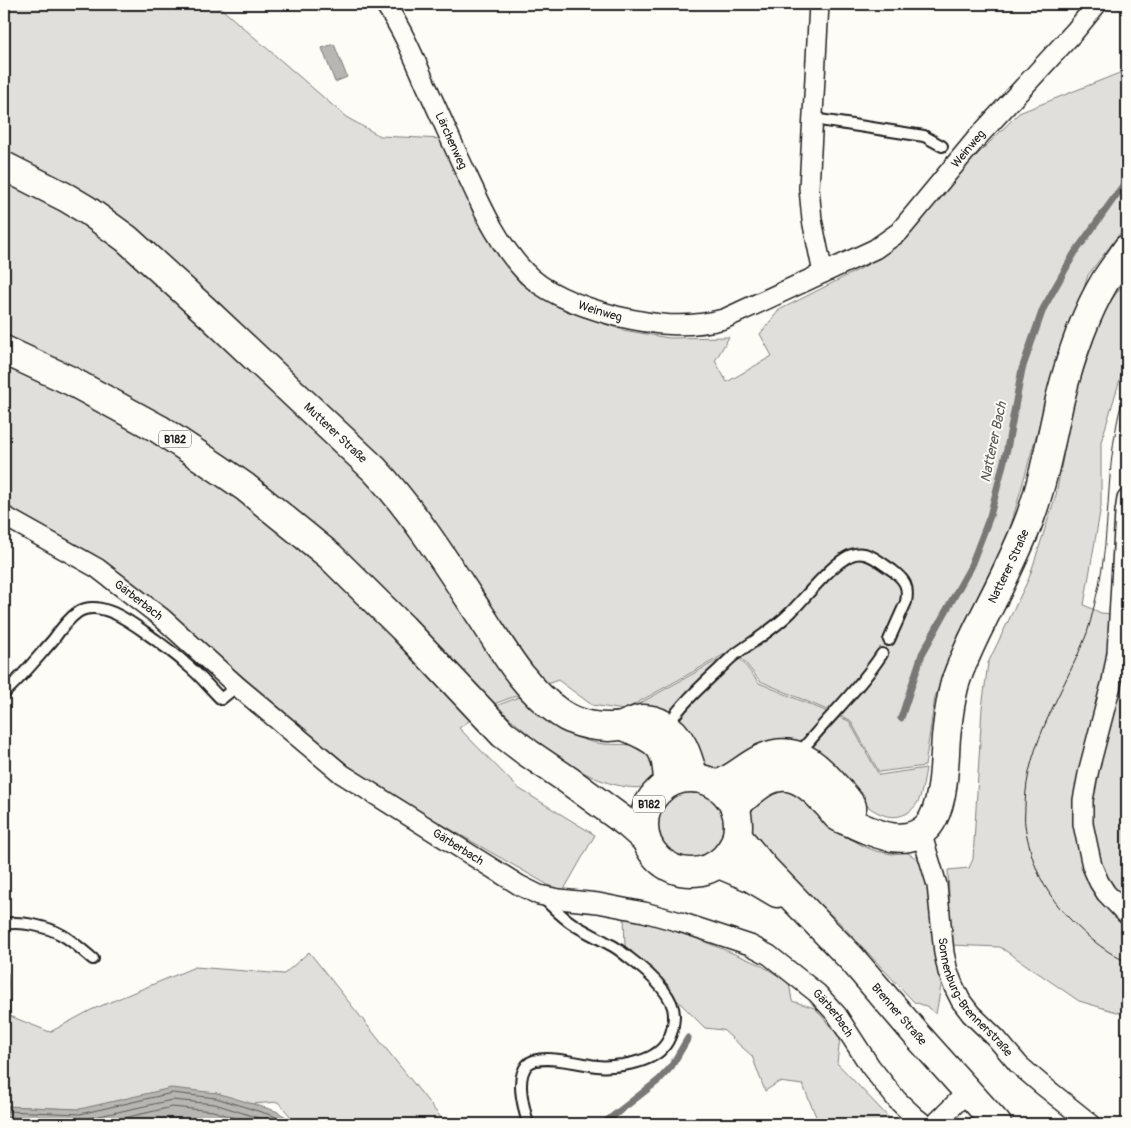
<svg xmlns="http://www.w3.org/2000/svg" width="1131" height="1128" font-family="Pangolin,sans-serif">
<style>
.green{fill:#e0dfdb;stroke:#7e7e7c}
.water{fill:#b7b6b2;stroke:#797876}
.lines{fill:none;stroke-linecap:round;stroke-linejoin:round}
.shore{stroke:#5a5a58;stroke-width:1}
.stream{stroke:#797876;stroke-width:7}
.lane-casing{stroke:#1c1c1c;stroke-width:14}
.street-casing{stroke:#1c1c1c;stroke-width:22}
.secondary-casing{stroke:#1c1c1c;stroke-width:31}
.primary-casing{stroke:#1c1c1c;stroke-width:31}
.lane{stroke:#fdfcf7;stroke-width:10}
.street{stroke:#fdfcf7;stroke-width:19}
.secondary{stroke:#fdfcf7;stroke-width:28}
.primary{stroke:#fdfcf7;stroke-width:28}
.tram{stroke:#1c1c1c;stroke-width:1}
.labels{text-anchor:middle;stroke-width:4;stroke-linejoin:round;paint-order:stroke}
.shield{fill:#fdfcf7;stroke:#605f5e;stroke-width:1}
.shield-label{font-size:11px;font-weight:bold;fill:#1c1c1c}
.street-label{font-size:12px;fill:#1c1c1c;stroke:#fdfcf7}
.water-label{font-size:14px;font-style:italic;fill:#5a5a58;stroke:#fdfcf7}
</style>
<rect width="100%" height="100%" fill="#fdfcf7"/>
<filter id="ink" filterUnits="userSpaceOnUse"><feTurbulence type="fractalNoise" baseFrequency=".02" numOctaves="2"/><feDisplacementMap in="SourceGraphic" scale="10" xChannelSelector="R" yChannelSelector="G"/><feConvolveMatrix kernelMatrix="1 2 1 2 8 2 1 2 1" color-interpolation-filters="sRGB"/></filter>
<g filter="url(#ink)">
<path class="green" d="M4,4h212l130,113 34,19 63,3 34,84 43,60 46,28 57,19 46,8 60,-1 -14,24 12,21 45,-26 -12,-22 19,-24 83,-42 42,-27 32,-45 83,-83 108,-43v154l-39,51 -23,77 -25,70 -33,117 -48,95 -24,63 -10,69 -46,6 -29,-52 -90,-39 -26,-32 -110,61 -32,-5 -34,-25 -64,24 -35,24 59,60 77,47 -33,58 -194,-111 -133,-112 -140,-115 -91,-50z
M1127,278v78l-26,86v64l-17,99 17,8 26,2v400l-48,-14 -79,-54 -49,-2 -3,-75 21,-2 4,-9 9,-151 6,-45 41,-85 27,-83 17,-93 30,-90z
M734,651l25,32 90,38 30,54 47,-7c-2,11 -3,22 -7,32 -9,18 -28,21 -44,11 -5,-2 -9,-7 -13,-10l3,-5 -19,-19 -5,1 -118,-9 -8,-1 -8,-3 -5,-6 -10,-24 -27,-26 -30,-3z
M519,697c18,15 40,35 63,42 7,3 15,4 22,5 11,1 24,-1 34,3 4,1 7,5 9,7 1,0 6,4 6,5 4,6 2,16 -2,22 -5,8 -15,7 -24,6 -50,-7 -94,-49 -131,-81z
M781,790h11l20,12 37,35 14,9 13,5 16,3 14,-2 13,8 7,9 17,106 -7,39 -10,-8 -12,-4 -75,-80 -76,-69 -15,-25 1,-11 4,-10 18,-14z
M653 826a36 36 0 1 1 72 0a36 36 0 1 1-72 0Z
M624,916l42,10 93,38 30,18 3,19 23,7 25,30 -3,25 58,61h-76l-16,-39 -24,-3 -14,9 -13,-35 -29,-26 -18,-2 -80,-80z
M309,952l137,172h-149l-19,-22 -102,8h-80l-92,-4v-133h4l2,43 40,16 41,-22 104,-43 89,7z"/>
<path class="water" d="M334,44l13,33 -12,5 -13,-34z
M171,1088l46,5 59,18 22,13h-294v-18l76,3z"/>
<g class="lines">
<path class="shore" d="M4,1111l76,3 92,-21 44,5 58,18 14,8
M4,1117l77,3 91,-20 43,4 56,18 5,2
M98,1124l74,-17 41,4 41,13"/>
<path class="stream" d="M901,718l21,-64 48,-86 20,-52 17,-67 15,-80 21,-60 31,-55 53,-74
M603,1124l56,-44 12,-13 17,-29"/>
<g class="lane-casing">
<path id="lane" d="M813,119l111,17 18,10
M4,693c18,-16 33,-35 49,-53 7,-10 15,-21 25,-28 24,-15 59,15 78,28 10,8 21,15 30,24 13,10 23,23 35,35l16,-13
M667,726c13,-20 29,-35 46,-51 7,-6 13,-13 20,-19 19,-14 40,-26 58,-44 14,-14 46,-55 64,-58 14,-3 26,9 37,16 13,10 17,16 14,32l-17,38
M798,755c27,-35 60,-64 84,-101
M4,924c18,-3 42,2 58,11 11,6 21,16 31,24
M528,1124c-4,-16 -13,-45 -1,-59 11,-13 54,-1 70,1 8,1 18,0 26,-1 31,-5 50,-16 51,-50 0,-22 -30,-46 -46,-58 -6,-5 -12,-10 -19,-13 -12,-7 -25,-13 -36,-20 -11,-7 -20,-17 -29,-25"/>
</g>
<g class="street-casing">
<g id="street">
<path id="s1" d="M385,4c17,25 29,53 41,81 14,30 27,60 41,90 16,34 31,69 58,97 21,23 61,36 91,44 39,9 69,13 108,3l151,-70 24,-17 77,-93 99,-108 22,-27"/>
<path d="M819,4l-10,184 3,32 11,53"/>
<path d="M1127,499l-2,13 -8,141 -5,28 -23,88 -6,31v24l9,42 7,16 7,11 21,22"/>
<path id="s2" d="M4,516l93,52 65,50 75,68 105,88 177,111 20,10 20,4 39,4 46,9 36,10 70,23 19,10 48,38 20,22 33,51 27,34 18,17 9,7"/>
<path id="s3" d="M921,832l16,53 7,68 4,19 6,15 7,14 10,13 25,24 23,27 22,19 50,40"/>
<path d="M935,1124l33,-33"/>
</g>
</g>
<g class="secondary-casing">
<g id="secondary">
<path id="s4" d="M4,166l63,32 20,12 40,29 80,73 167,157c41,44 74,97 107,147 23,35 43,72 79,97 17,12 41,16 62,13 7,-2 14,-7 21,-7 6,0 14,2 19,5 20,10 26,33 32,54"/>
<path d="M624,726c34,15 43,18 44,57"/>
<path d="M717,785c18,-7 30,-20 46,-27 32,-14 53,6 72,28 6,7 13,13 17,21"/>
<path id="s5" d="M735,806c13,-11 27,-27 45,-29 21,-2 36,16 49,29 2,3 5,7 8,10 6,4 13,6 19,9 22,10 51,22 71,2 18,-19 17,-65 19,-90 2,-18 4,-36 9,-54 7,-21 17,-42 27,-62 17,-34 35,-68 48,-103 14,-39 21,-79 30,-119 10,-40 24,-83 45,-118 7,-11 15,-21 22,-32"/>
</g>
</g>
<g class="primary-casing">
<g id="primary">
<path d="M4,350l67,31 88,48 60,40 26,18 85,69 73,72 100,106 25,19 40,27 60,44 17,15"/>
<circle cx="691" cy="825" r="47"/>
<path id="s6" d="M737,836l29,34 86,89 65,76 80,89"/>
<path d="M719,864l31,13 27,16"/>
</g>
</g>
<use href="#lane" class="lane"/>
<use href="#street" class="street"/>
<use href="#secondary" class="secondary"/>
<use href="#primary" class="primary"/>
<path class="tram" d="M1127,387c-4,12 -8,24 -10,36 -11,54 -7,109 -18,162 -4,16 -7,33 -12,48 -22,57 -61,110 -62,173 0,7 -1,13 0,19 1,6 2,13 4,19 5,24 15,44 31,64 18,21 41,42 67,54"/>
</g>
</g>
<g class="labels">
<g class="shield">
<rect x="159" y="430.5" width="32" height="17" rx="4"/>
<rect x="633" y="795.5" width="32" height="17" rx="4"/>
</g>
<g class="shield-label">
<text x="175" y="443">B182</text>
<text x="649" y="808">B182</text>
</g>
<g class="street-label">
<text dy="4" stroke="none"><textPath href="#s1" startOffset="152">Lärchenweg</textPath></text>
<text dy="4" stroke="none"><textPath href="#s1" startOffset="819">Weinweg</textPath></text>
<text dy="4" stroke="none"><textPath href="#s1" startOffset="389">Weinweg</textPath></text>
<text dy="4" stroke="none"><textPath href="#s4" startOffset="428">Mutterer Straße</textPath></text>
<text dy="4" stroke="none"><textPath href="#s5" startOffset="500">Natterer Straße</textPath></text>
<text dy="4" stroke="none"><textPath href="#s2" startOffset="159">Gärberbach</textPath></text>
<text dy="4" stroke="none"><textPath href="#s2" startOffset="564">Gärberbach</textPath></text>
<text dy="4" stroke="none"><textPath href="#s3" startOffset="178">Sonnenburg-Brennerstraße</textPath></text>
<text dy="4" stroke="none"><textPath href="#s2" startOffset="984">Gärberbach</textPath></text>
<text dy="4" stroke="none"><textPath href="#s6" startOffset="241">Brenner Straße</textPath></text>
</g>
<g class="water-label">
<text transform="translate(993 442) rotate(-78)" y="5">Natterer Bach</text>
</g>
</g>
<rect width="1131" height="1128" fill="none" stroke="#fdfcf7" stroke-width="20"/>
<rect x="10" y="10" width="1111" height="1108" fill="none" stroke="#1c1c1c" stroke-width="2" filter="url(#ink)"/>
</svg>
